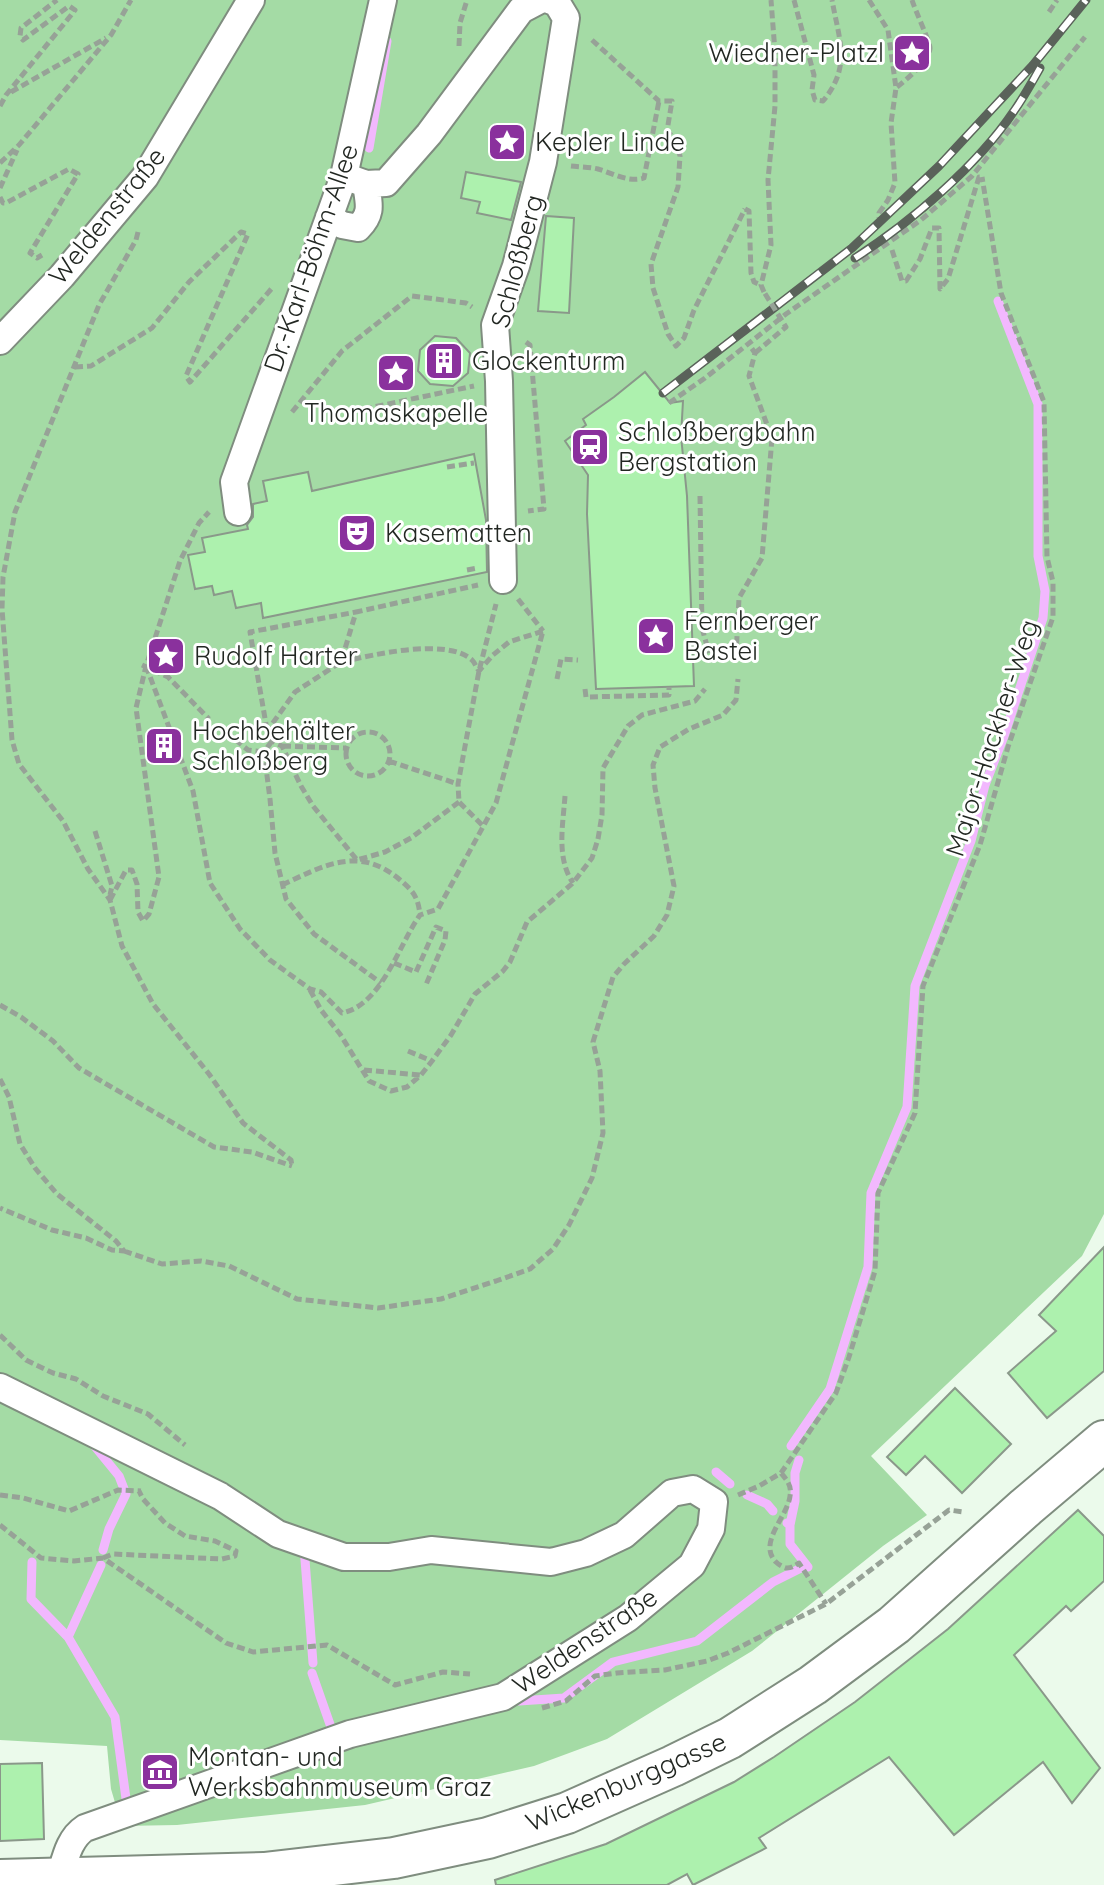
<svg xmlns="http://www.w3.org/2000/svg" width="1104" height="1885" font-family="Quicksand,sans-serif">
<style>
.green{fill:#a4dba5}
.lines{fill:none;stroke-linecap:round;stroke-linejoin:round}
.stream{stroke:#f2b8fe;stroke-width:9}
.building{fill:#adf1ae;stroke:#8a988a;stroke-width:2}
.street-casing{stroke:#7f8d7f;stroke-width:30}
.primary-casing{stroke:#7f8d7f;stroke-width:44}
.path{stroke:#97a297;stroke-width:5;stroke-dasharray:8 4;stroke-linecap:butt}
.street{stroke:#fff;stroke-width:26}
.primary{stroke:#fff;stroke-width:40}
.rail-casing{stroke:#5a625a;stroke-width:9}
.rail{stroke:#fff;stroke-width:6;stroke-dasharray:18;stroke-linecap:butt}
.path-bridge{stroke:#97a297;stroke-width:5;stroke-dasharray:8 4;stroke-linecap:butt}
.labels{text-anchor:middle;stroke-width:6;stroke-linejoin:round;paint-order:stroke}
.poi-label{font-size:26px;fill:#222722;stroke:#fff;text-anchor:start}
.street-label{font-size:26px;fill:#222722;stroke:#fff}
</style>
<rect width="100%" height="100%" fill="#ebfaeb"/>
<path class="green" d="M0,0h1104v1214l-22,42 -211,200 56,59 -44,31 -131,105 -145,88 -73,27 -169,39 -188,20 -55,1 -11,-37 -4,-43 -107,-6z"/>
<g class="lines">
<path class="stream" d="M369,148l18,-107
M92,1443l27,33 7,18 -17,35 -6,21
M791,1446l39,-57 38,-122 3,-74 36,-86 8,-121 56,-145 14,-56 19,-49 39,-118 2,-27 -7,-35v-152l-40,-103
M716,1472l14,12
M747,1495l20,9 6,7
M790,1525l5,-24v-28l4,-13
M304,1547l9,116
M32,1562l-1,37 37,38
M101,1565l-33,72 47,80 12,89
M312,1673l20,57 -8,3
M515,1695l4,6 45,-3 49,-36 84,-21 76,-59 28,-14 7,-1 -18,-23v-19l-3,-2"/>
</g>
<path class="building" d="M466,172l55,10 -10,38 -34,-7 3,-11 -19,-4z
M546,216l28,2 -5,95 -31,-2z
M435,336l21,2 14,15 -2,20 -15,13 -23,-2 -12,-13 2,-21z
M645,372l25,31 13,-2 -2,35 6,60 7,190 -98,3 -9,-175 1,-39 -23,-34 21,-16 -3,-6 31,-22z
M474,454l12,66 1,52 -224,46 -2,-15 -25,5 -4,-17 -18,4 -2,-9 -17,3 -7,-34 17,-3 -3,-14 46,-9 -1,-4 6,-8v-13l14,-3 -4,-20 45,-9 4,19z
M1104,1247v124l-57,47 -39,-45 48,-42 -17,-16z
M955,1388l56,56 -49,49 -37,-37 -19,19 -19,-18z
M1078,1510l26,26v45l-33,30 -5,-5 -52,49 86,113 -28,35 -29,-41 -89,73 -65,-78 -130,81 7,10 -73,37 -6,-11 -20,11h-171l-1,-5 111,-36 128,-62 40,-25 81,-55 93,-73z
M42,1763l2,76 -44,2v-77z"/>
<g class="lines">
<g class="street-casing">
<path id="street" d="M344,176l22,8 20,-1 43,-49 92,-124 19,-10
M329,217l13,8 16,3c15,-15 11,-24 8,-44
M0,341l62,-65 83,-99 106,-177
M238,512l-4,-30 110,-306 39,-176
M503,580l-4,-199 -4,-56 21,-59 27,-104 23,-144 -9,-15 -8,-3
M0,1387l220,109 58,38 66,23h45l42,-7 120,12 35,-9 38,-18 48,-42 21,-4 21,13 -3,27 -19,36 -64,53 -125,79 -153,37 -265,94c-17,11 -20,33 -26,51"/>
</g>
<g class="primary-casing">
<path id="primary" d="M0,1880l264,-7 130,-15 94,-20 79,-25 106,-47 57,-28 83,-53 81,-60 132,-118 78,-66"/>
</g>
<path class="path" d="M794,0l20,75 -2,15 3,10 8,1c29,-35 16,-61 9,-101
M869,0l19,30 8,58 -5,35 4,60 -7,17 -9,13v5
M1049,12l8,-12
M592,40l67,61h13l-5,30 9,9 4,16 -2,31 -27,77 2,24 15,46 8,12 8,-8 10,-28 51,-101
M459,46l1,-23 7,-23
M897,87c9,-7 33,-27 33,-39 0,-6 -15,-38 -18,-48
M11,92l95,-54
M0,106l6,-11 66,-81 3,-4 -6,-4 -46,34 -3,-4 1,-8 36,-28
M0,163l19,-18 92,-110 20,-35
M571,166c9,1 19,1 27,3 14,4 31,14 46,9l15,-77
M0,188l17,-38
M0,197l3,6h3l63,-34 9,5 -48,79 7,5 5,-3
M745,209l4,2 2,62 3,9 7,3
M138,232l-2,8 -37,65 -84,207 -12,65 -1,32 10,131 7,24 44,57 25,48 22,31 12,46 31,58 56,70 34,49 48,37 1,6
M892,250l10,31h4l14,-22 12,-31h7l1,61 8,-10 31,-102h3
M764,292l-3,-7 10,-40 -3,-65 7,-74v-54l-4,-52
M526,342l4,3 14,164 -16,2
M75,367l16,-1 61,-38 37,-46 52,-50 7,2 -62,142 4,6 83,-95
M669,403l36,-25 81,-64 135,-94 51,-44 113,-139
M364,409l110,-23
M292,412l50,-61 70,-55 54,7 6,4
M447,467l27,-4
M700,496l2,132 7,25
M467,570l11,-2
M518,599l25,32
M736,656l3,-58 23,-40 10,-120 -23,-62 6,-23 -7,-10
M342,662c29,-7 105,-25 130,-2 3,3 4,7 7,11l14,-16 16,-13 34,-11
M142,665l26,12 41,42
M146,666l47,125 17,92 30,46 30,31 40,29 11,3 21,21c40,-8 57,-69 78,-98l18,-6 58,-106 47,-172
M557,679l4,-20 17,1
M585,689l1,8 83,-2v-8
M267,730l-17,-98 106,-20
M226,732l22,18 16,2
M346 754a22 22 0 1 1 44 0a22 22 0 1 1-44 0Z
M272,741l-8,11 6,47 5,54 11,46 28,35 67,49
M283,746l63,2
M389,761l69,23
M565,796c-2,29 -9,62 8,87
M459,802l-48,36 -26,14 -28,8 -44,-54 -12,-20 -19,-40 -10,-5 -5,-10 28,-39 46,-30 15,-50 122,-27
M482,825l-23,-23 -1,-18 21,-113 17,-67
M95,831l17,55 -2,9
M282,885c41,-19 76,-40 117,-6 14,12 19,17 21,36
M110,900l16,-30h6l5,14 1,28 5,9 6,-7 10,-37 -23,-169 10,-42 34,-105 19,-38 10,-11
M394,963l22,9 20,-45 10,4 -1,9 -20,47
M310,990l11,20 19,24 29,47 22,10 16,-4 14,-12 11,-14 19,-26 24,-41 28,-23 7,-9 17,-40 46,-39 19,-25 6,-19 4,-24 1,-47 25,-42 14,-11 53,-14 10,-12
M0,1005l21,12 32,24 26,27 135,79 38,5 40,14
M408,1051l24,10
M364,1070l56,5
M0,1079l9,18 11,47 15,24 22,26 59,47 8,10 -12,-1 -26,-12 -34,-8 -52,-22
M124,1251l38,13 39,-3 28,5 68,33 81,9 63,-9 55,-18 34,-12 23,-20 16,-24 23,-47 11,-45 -3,-62 -7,-29 20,-65 11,-13 30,-28 13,-21 7,-29 -19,-98 -2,-23 7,-18 29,-18 34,-14 13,-15 2,-21
M0,1335l26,25 27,13 23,6 27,17 45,18 37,31
M781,1473c6,7 11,13 9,23 -2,20 -33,47 -14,66 2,2 8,6 11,6 5,0 7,-2 12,-5l27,41
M0,1495l23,3 46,13 49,-21 23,1
M738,1495l21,-9 22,-13 55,-80 13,-36 26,-86 3,-78 37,-80 8,-127 57,-141 28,-98 45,-130v-35l-6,-25 -3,-155 -43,-109 -19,-116
M0,1525l41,33 33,3 29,-3 123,85 27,9 74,-7 68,40 48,-13 27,2
M103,1558l10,-4 109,5 13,-3 1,-5 -21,-10 -30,-5 -20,-13 -22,-24 -4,-8
M542,1708l24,-7 29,-25 22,-3 48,-3 42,-9 21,-8 98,-49 123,-94 15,2"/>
<use href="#street" class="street"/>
<use href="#primary" class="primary"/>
<g class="rail-casing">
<path id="rail" d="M855,258c56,-36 122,-92 159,-147 10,-14 18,-29 26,-43
M663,393l189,-145 87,-82 94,-101 53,-65"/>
</g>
<use href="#rail" class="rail"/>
<path class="path-bridge" d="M755,353l31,-26 -22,-35"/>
</g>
<defs>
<g id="sight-square" transform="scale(2)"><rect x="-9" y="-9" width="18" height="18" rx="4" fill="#8a319d" stroke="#fff"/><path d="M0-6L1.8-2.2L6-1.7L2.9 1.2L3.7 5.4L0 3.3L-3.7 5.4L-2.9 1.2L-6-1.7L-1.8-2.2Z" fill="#fff"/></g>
<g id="building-square" transform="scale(2)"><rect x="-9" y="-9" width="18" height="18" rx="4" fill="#8a319d" stroke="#fff"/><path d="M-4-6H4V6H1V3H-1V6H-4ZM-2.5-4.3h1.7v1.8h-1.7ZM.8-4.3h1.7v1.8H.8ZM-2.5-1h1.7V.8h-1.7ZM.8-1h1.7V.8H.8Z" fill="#fff"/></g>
<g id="station-square" transform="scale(2)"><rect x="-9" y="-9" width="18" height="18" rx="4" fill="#8a319d" stroke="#fff"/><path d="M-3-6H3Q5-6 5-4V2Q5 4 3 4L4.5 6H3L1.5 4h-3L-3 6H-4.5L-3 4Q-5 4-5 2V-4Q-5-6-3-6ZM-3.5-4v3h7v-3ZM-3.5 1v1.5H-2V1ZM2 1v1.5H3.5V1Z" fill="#fff"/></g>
<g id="theatre-square" transform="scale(2)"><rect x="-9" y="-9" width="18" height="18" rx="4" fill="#8a319d" stroke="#fff"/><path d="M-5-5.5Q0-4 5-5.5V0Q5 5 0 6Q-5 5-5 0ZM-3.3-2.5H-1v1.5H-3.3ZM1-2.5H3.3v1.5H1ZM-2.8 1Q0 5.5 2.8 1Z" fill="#fff"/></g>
<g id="museum-square" transform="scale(2)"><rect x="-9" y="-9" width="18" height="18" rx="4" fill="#8a319d" stroke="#fff"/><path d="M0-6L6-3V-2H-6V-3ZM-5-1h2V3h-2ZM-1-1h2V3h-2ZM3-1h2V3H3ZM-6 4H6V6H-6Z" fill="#fff"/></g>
</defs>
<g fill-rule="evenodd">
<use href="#sight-square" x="912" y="53"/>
<use href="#sight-square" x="507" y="142"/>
<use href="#building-square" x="444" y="361"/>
<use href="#sight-square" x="396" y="373"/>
<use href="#station-square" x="590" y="447"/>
<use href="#theatre-square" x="357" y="533"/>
<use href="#sight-square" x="656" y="636"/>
<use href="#sight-square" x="166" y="656"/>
<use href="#building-square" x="164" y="746"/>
<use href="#museum-square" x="160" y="1772"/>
</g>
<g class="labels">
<g class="poi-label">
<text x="884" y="62" text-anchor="end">Wiedner-Platzl</text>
<text x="535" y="151">Kepler Linde</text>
<text x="472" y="370">Glockenturm</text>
<text x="396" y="422" text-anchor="middle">Thomaskapelle</text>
<text x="618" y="441">Schloßbergbahn<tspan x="618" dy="30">Bergstation</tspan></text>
<text x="385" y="542">Kasematten</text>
<text x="684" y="630">Fernberger<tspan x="684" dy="30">Bastei</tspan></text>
<text x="194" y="665">Rudolf Harter</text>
<text x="192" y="740">Hochbehälter<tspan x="192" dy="30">Schloßberg</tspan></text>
<text x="188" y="1766">Montan- und<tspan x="188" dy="30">Werksbahnmuseum Graz</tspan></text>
</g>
<g class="street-label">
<text transform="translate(107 216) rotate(-51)" y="9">Weldenstraße</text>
<text transform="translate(311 258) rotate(-71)" y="9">Dr.-Karl-Böhm-Allee</text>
<text transform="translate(517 261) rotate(-75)" y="9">Schloßberg</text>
<text transform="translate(992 738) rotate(-72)" y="9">Major-Hackher-Weg</text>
<text transform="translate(585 1641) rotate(-34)" y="9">Weldenstraße</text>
<text transform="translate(626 1782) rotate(-23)" y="9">Wickenburggasse</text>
</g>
</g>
</svg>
